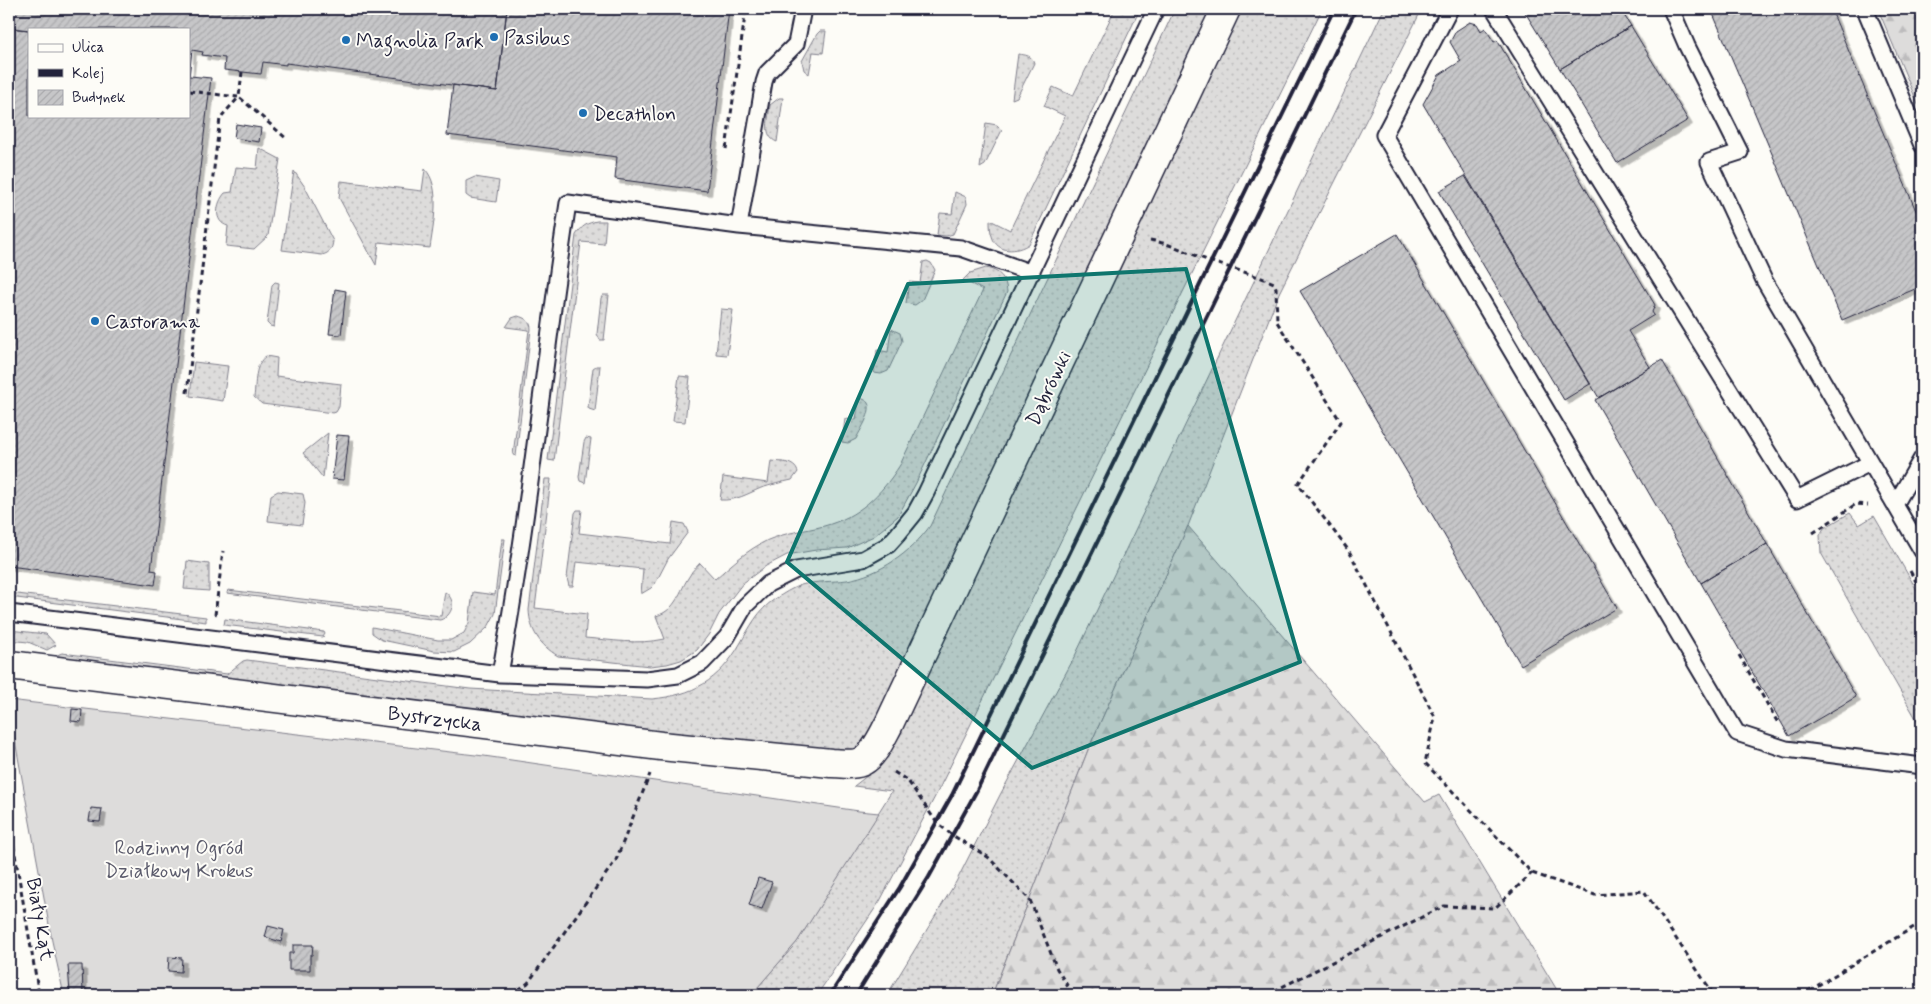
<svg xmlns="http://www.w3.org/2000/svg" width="1931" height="1004" font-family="Mynerve,sans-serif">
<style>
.grass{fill:url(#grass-dots);stroke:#807f8b}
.forest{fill:url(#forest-firs);stroke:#807f8b}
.garden{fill:#dddcdb;stroke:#807f8b}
.building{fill:url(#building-hatch);stroke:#22223b;filter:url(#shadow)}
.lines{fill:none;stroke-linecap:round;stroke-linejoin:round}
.lane-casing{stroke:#22223b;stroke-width:19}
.street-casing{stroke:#22223b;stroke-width:31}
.path{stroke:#22223b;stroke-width:3;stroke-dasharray:5 4;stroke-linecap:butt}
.lane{stroke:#fdfcf7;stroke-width:15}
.street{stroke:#fdfcf7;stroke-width:28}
.rail{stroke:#22223b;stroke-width:4}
.marked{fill:#0f766e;fill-opacity:0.2;stroke:#0f766e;stroke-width:4;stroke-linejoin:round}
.poi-dot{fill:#1f6fb2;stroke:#fdfcf7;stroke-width:2}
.labels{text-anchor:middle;stroke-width:4;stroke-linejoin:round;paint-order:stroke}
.poi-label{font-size:20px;fill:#22223b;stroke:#fdfcf7;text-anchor:start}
.street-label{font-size:20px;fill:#22223b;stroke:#fdfcf7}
.park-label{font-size:20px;fill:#5a5a6b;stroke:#fdfcf7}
</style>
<defs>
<pattern id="grass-dots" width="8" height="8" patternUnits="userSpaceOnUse" patternTransform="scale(1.25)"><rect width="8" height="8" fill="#dddcdb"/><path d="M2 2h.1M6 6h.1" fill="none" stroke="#bdbcbd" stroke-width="1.8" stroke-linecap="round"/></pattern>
<pattern id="forest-firs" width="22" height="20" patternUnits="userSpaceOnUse" patternTransform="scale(1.25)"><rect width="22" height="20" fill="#dddcdb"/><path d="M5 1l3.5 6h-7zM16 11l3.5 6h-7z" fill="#bdbcbd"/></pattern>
<pattern id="building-hatch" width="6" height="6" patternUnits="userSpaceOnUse" patternTransform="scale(1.25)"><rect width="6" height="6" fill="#c6c6c8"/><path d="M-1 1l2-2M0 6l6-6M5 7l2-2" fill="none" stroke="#aaaaad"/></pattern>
<filter id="shadow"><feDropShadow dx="4.5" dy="4.5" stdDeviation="0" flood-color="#0004"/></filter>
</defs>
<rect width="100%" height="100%" fill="#fdfcf7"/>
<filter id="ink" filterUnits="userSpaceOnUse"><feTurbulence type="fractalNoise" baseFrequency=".02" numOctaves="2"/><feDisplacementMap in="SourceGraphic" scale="10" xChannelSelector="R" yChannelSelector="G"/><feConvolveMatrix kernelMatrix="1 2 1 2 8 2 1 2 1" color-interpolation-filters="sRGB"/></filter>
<g filter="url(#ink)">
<path class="grass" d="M1115,9h25l-111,235c-12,8 -32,10 -37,-8 -2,-5 -2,-11 -2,-16l20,10 55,-114 -21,-10 9,-19 20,9z
M1175,9h41l-344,726 -23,22 -802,-98 15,-6 165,21 16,-13 4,-1 223,29 182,10c41,-4 67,-18 88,-55 10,-17 18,-34 35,-45 8,-5 17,-11 26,-14 15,-4 31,-3 46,-5 34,-6 63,-27 83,-54z
M1240,9h82l-384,782 -58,110 -63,94h-66l46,-53 95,-151 -38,-5 23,-18 22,-39z
M1384,9h38l-143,284 -91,233 -100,224 -96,245h-105l69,-113 44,-87 74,-137z
M820,31h6l-3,22 -10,-1 -4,22 -5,-4 -2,-9 15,-27z
M1018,54c7,1 14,1 16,9l-17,34 -5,2z
M779,98h4l-6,44c-15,-6 -8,-24 -7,-37z
M986,123l11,2 5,5 -17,35 -5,3z
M259,148l21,11 -12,77 -14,13 -28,-3 2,-20c-15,-4 -12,-23 -3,-33l7,-1 4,-25 21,2z
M425,169c17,18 8,57 5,79l-51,-6 -3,23 -37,-67 2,-17 81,10z
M294,171l11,16 28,54c-1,8 -3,12 -11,14l-40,-5z
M475,177l24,4 -3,21 -26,-4 -4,-3v-14z
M955,192l11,5 1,7 -14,30 -7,2 -9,-1 3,-22 12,1z
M597,221h9l-2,23 -23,-2 -27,219 -6,-1 28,-225c6,-9 11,-12 21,-14z
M927,261l4,2 4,7 -13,30 -7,5 -9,-2 3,-21 11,1 3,-21z
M986,268c14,3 20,10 21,24l-91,191 -18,33 -24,20 -27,12 -31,2 -29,5 -21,11 -23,17 -24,31 -10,20 -12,16 -16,10 -14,4 -17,2 -92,-10c-18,-11 -28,-25 -29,-46l16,-131h6l-16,129 52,6 -2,24c27,2 52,7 80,1l-9,-23c21,-6 23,-25 34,-41 2,-5 7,-8 10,-12l15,16c17,-15 32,-29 53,-39 19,-8 36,-9 56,-14 34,-9 57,-31 76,-61l83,-175 -20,-10 7,-7z
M275,282l4,1 -5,44 -4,-1 -3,-3 5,-38z
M603,295h6l-5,45h-4l-3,-6 4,-36z
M721,309l12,1 -6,45 -11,-1z
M518,316c7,2 13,5 13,13l-15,127 -3,-1 16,-125 -23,-3 6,-9z
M891,329l9,4 2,8 -14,30 -7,3 -7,-1 3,-23 11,2z
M266,356l11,2 -1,18 65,8 -2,23 -3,5 -3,1 -71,-9 -8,-7c2,-13 0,-33 12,-41z
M194,362l34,4 -5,35 -33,-5z
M596,366h4l-5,45 -6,-2 -1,-2 5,-39z
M679,376l11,1 -5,45 -12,-1z
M859,398c22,3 2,30 -3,41l-8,4 -6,-1 3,-23 11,1z
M328,433l-5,45 -20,-25z
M586,438l5,1 -6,44 -5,-2 -1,-4 5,-35z
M771,461c11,1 23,0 27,11l-6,8c-10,2 -21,5 -31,8 -14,6 -25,13 -41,12l3,-23 45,6z
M278,491l25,3 2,9 -3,22 -34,-4 3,-26z
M577,510h5l-3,23 91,11 3,-22 11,2 4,8 -20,27 -13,25 -4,4 -10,6 2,-25 -67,-7 -3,24h-4l-2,-8 8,-65z
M1850,513l9,12 15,-9 48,83v130l-101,-176 -1,-18 4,-7z
M502,539h3l-10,75 -7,13 -18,17 -16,8 -20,-1 -52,-11 -10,-7v-6l66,13h13l13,-7 5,-10 4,-31 22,3z
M187,561l22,3v27l-25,-2z
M228,590l213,26 4,-24c12,8 8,24 -5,28l-213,-27z
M9,593l197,24v5l-197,-25z
M225,619l99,13 1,2 -2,3 -99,-12z
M9,630l37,4 10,11 -9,5 -19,-8 -19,-2z"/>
<path class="forest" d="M1878,9h44v105z
M1188,526l237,276 14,-7 121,200h-568l96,-245z"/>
<path class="garden" d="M9,700l475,56 375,55 20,2 -82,129 -46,53h-687l-12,-54 -43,-233z"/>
<path class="building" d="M9,9h498l-10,82 -211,-28v2l-23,-3 -2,12 -37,-4 1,-12 -23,-3 1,-3 -11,-2 -3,27v-48h-160v1l-20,-2z
M507,9h222l-22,182 -92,-12 2,-22 -170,-22 6,-50 44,6z
M1523,9h97l11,17 -71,43z
M1711,9h120l91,216v61l-80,34z
M1470,22l7,2 4,7 4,-3 9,14 3,-2 158,265 -3,7 2,3 -26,16 22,36 -51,31 -176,-294 16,-29 22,-14 -11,-19 6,-11z
M1631,26l57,94 -71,43 -57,-94z
M9,28l20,2v86h160v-39l1,-1 21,2 -60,492 6,1 -2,14 -146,-19z
M236,124l25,4 -2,14 -25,-4z
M1465,176l125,208 -26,16 -125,-209z
M1397,234l220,374 -96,57 -221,-374z
M335,289l11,2 -5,44 -12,-1z
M1662,360l105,184 -66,39 -106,-183z
M337,435l12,1 -5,44 -12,-1z
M1767,544l89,153 -67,39 -88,-153z
M72,709l10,1 -1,12 -10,-1z
M91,808l11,1 -2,13 -11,-1z
M758,878l14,4 -10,27 -13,-4z
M268,926l16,4 -3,12 -16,-5z
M293,945h20l-1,10h-2v15h-21v-17h4z
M169,957l13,1 -1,14 -13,-1z
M68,965h14l1,29h-13z"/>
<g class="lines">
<g class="lane-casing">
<path id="lane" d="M1450,9l-66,126 353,598 49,16 136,17
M1494,9l303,490 73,-36
M1671,9l16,37 53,106 -31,10 55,118 158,271
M1865,9l57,136
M739,226l25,-144 3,-9 29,-29 7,-35
M1895,505l27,-47
M9,613l491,61 147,5 31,-4 24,-12 25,-26 18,-31 23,-22 28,-14 67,-11 25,-14 10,-11 17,-21 11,-20 230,-484
M500,674c29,-156 44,-315 68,-471l171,23 222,22 71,25"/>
</g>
<g class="street-casing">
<path id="street" d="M9,665l652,81 170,17c9,0 23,3 32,-2 11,-6 19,-24 25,-35l338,-717"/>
</g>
<path class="path" d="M242,72l-3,25 48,42
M189,91l49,6
M157,118l1,-2
M726,149l20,-140
M1150,240c22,4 41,14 62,22 21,7 41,12 62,21l2,5 1,34 64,100 -43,62 51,67 86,166 -10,46 107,110 63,22 49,-4 70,104
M187,393l33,-275 19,-21
M1813,533l43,-29 12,1
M1910,571l12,21
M215,615l8,-64
M1739,655l39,68
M894,772l14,9 29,42 15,12 36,22 42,43 27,69 16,26
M9,819l30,176
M511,995l17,-12 88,-123 34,-86
M1266,995l178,-89 51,2 37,-35
M1802,995l120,-73"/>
<use href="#lane" class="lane"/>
<use href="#street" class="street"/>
<path class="rail" d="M830,995l70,-108 52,-92 382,-786
M856,995l73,-118 48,-87 379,-781"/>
</g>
</g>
<path class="marked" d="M1186,269l114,393 -268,106 -245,-206 121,-278z"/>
<g class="poi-dot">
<circle cx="494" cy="37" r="5"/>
<circle cx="346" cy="40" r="5"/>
<circle cx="583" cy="113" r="5"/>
<circle cx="95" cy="321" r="5"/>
</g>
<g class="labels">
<g class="poi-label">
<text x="504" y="44">Pasibus</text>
<text x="356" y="47">Magnolia Park</text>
<text x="593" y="120">Decathlon</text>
<text x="105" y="328">Castorama</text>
</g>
<g class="street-label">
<text transform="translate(1048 388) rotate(-65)" y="7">Dąbrówki</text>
<text transform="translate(435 718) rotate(7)" y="7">Bystrzycka</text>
<text transform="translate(41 919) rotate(80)" y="7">Biały Kąt</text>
</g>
<g class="park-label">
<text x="179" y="854">Rodzinny Ogród<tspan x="179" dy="23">Działkowy Krokus</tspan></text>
</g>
</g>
<rect width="1931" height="1004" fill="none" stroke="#fdfcf7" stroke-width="30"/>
<rect x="15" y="15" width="1901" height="974" fill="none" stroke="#22223b" stroke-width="2" filter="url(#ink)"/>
<rect x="28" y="28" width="162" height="90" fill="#fdfcf7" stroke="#a5a5ac"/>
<rect x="38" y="44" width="25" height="8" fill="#fdfcf7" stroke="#a5a5ac"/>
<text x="72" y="52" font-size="15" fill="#22223b">Ulica</text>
<rect x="38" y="69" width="25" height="8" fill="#22223b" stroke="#a5a5ac"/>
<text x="72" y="78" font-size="15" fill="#22223b">Kolej</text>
<rect x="38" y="90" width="25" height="15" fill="url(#building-hatch)" stroke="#a5a5ac"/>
<text x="72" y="102" font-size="15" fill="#22223b">Budynek</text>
</svg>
